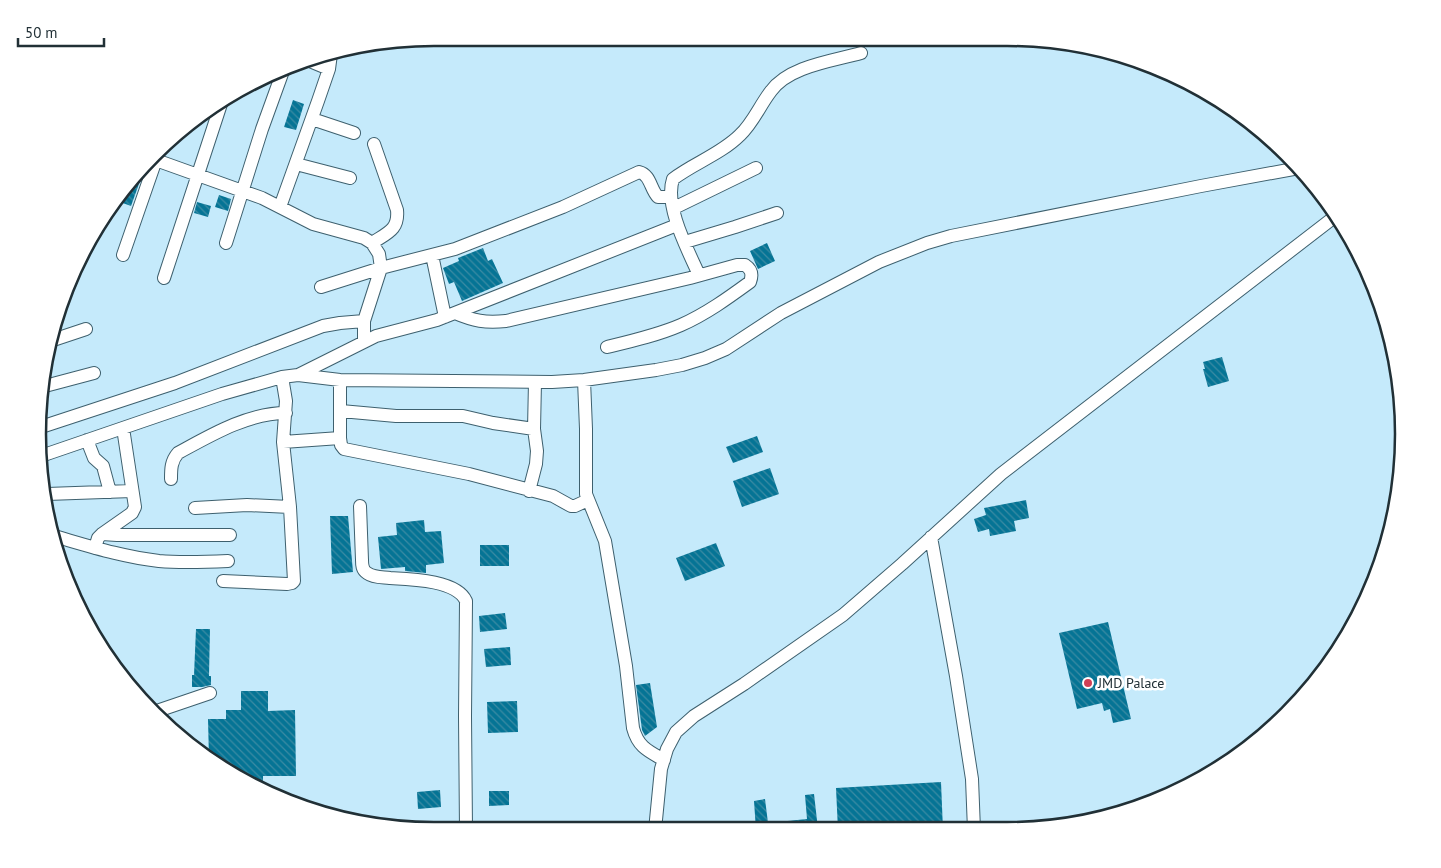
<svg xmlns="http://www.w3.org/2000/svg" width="1441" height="868" font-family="'PT Sans',sans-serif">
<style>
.building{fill:url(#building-back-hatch)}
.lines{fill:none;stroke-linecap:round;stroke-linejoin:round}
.minor-casing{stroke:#3e606e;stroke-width:14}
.minor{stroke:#fff;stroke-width:12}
.poi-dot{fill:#d04055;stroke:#fff;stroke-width:2}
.labels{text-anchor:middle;stroke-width:5;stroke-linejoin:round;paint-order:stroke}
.poi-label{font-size:14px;fill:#213036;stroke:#fff;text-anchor:start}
.rim{fill:none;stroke:#213036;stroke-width:2.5}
</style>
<defs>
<pattern id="building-back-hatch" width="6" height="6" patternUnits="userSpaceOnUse" patternTransform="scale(1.25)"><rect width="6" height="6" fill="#057495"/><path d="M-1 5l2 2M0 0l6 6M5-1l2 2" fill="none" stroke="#3c8ba3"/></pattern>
</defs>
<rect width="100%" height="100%" fill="#c5eafb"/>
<path class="building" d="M293,100l11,4 -8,26 -12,-3z
M145,167l-14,39 -14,-5 4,-10z
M219,195l12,4 -3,12 -13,-4z
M197,202l14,4 -3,11 -14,-4z
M767,243l8,18 -17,8 -8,-18z
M483,248l5,13 4,-2 11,24 -41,18 -8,-19 -5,2 -6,-16 16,-7 -1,-3z
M1222,357l7,24 -21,6 -5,-18h2l-2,-7z
M757,436l6,16 -30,11 -7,-16z
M770,468l9,26 -37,13 -9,-26z
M1026,500l3,18 -15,3 2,10 -26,5 -1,-7 -11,3 -4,-13 12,-4 -2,-7z
M330,516h18l5,56 -21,2z
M424,520l1,12 16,-1 3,32 -18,2v8l-21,-2v-4l-24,2 -3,-32 19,-2 -1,-12z
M716,543l9,23 -40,15 -9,-23z
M480,545h29v21h-29z
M505,613l2,16 -27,3 -1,-16z
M1108,622l23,97 -18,4 -3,-14 -6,2 -2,-8 -25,6 -18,-76z
M196,629h14l-1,47h2v9l-9,2h-10v-12h2z
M510,647l1,18 -25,2 -2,-18z
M650,683l7,44 -12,9 -3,-6 -6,-45z
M241,691h27v20l27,-1 1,66h-33v9h-6l-44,-21 -4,-5 -1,-40h18v-9h15z
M517,701l1,31 -30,1 -1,-31z
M941,782l2,48h-105l-2,-42z
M440,790l1,17 -23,2 -1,-17z
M489,791h20v14l-20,1z
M814,794l4,35 -62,1 -2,-29 11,-2 3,24 39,-4 -2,-24z"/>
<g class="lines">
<g class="minor-casing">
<path id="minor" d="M305,59l24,10
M312,119l42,14
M153,159l109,39 51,26 51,14 8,5 7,11 2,14 -17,53v20
M296,164l54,14
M280,207l38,-106 11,-32 2,-15
M674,208l82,-40
M685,242l50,-15 42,-14
M226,243l36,-114 21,-58
M372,243c15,-10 27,-13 25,-33l-23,-66
M123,255l35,-101
M432,255l13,62
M699,275c-11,-25 -35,-69 -26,-96 21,-16 48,-25 67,-44 13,-12 20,-30 31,-44 18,-25 62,-30 90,-38
M164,278l57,-174
M321,287l60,-19 74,-19 108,-42 76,-35c12,3 11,17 19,25h13
M455,313c19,8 30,10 51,8l184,-43 47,-13h8c6,4 8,9 5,17 -22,16 -44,32 -69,43 -23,10 -49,16 -74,22
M57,315l5,-14
M53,340l33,-11
M298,375l78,-39 61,-16 240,-95
M340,380v58l1,7 3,4 125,25 84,22 18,10h4l13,-6
M584,380l2,49v65l19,47 21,125 7,62c5,19 15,23 31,32
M45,386l49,-13
M341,411l55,5h67l30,7 41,6
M38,428l137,-45 148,-57 17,-3 24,-2
M87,440l7,18 9,8 7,26
M283,442l57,-4
M41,456l181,-62 60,-17 16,-2 42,5 212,2 32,-2 72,-10 26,-5 23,-7 21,-9 55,-36 98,-51 48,-19 24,-7 250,-50 98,-18
M171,479c0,-10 0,-18 7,-26 33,-18 70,-40 108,-40
M529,491l7,-27 1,-13 -3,-22 1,-47
M47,494l85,-3
M360,506l2,54c0,5 0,10 5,13 7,5 16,4 23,5 20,1 67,2 76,23l-1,115 1,114
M195,508l52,-3 43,2
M102,534l15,1h113
M54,536c35,10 69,21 105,25 23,2 46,1 69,0
M931,537l25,139 16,103 2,51
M95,548l3,-10 4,-4 30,-21 3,-6 -12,-79
M223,581l64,3 5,-1 2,-2 -4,-74 -7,-65 3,-41 -4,-24
M157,711l53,-18
M655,830l6,-61 6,-20 9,-17 18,-16 50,-32 99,-69 59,-51 99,-90 336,-259"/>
</g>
<use href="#minor" class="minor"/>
</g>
<circle class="poi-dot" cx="1088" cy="683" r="5"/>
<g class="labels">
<g class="poi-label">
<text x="1098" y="688">JMD Palace</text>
</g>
</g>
<path d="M0 0H1441V868H0ZM434 46H1007A388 388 0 0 1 1395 434V434A388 388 0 0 1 1007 822H434A388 388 0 0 1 46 434V434A388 388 0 0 1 434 46Z" fill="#fff" fill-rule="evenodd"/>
<path class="rim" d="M434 46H1007A388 388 0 0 1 1395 434V434A388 388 0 0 1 1007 822H434A388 388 0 0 1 46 434V434A388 388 0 0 1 434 46Z"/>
<path d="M18 38v8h86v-8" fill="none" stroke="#213036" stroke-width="2.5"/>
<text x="25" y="38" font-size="15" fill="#213036" stroke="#ffffff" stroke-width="4" paint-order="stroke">50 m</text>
</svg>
